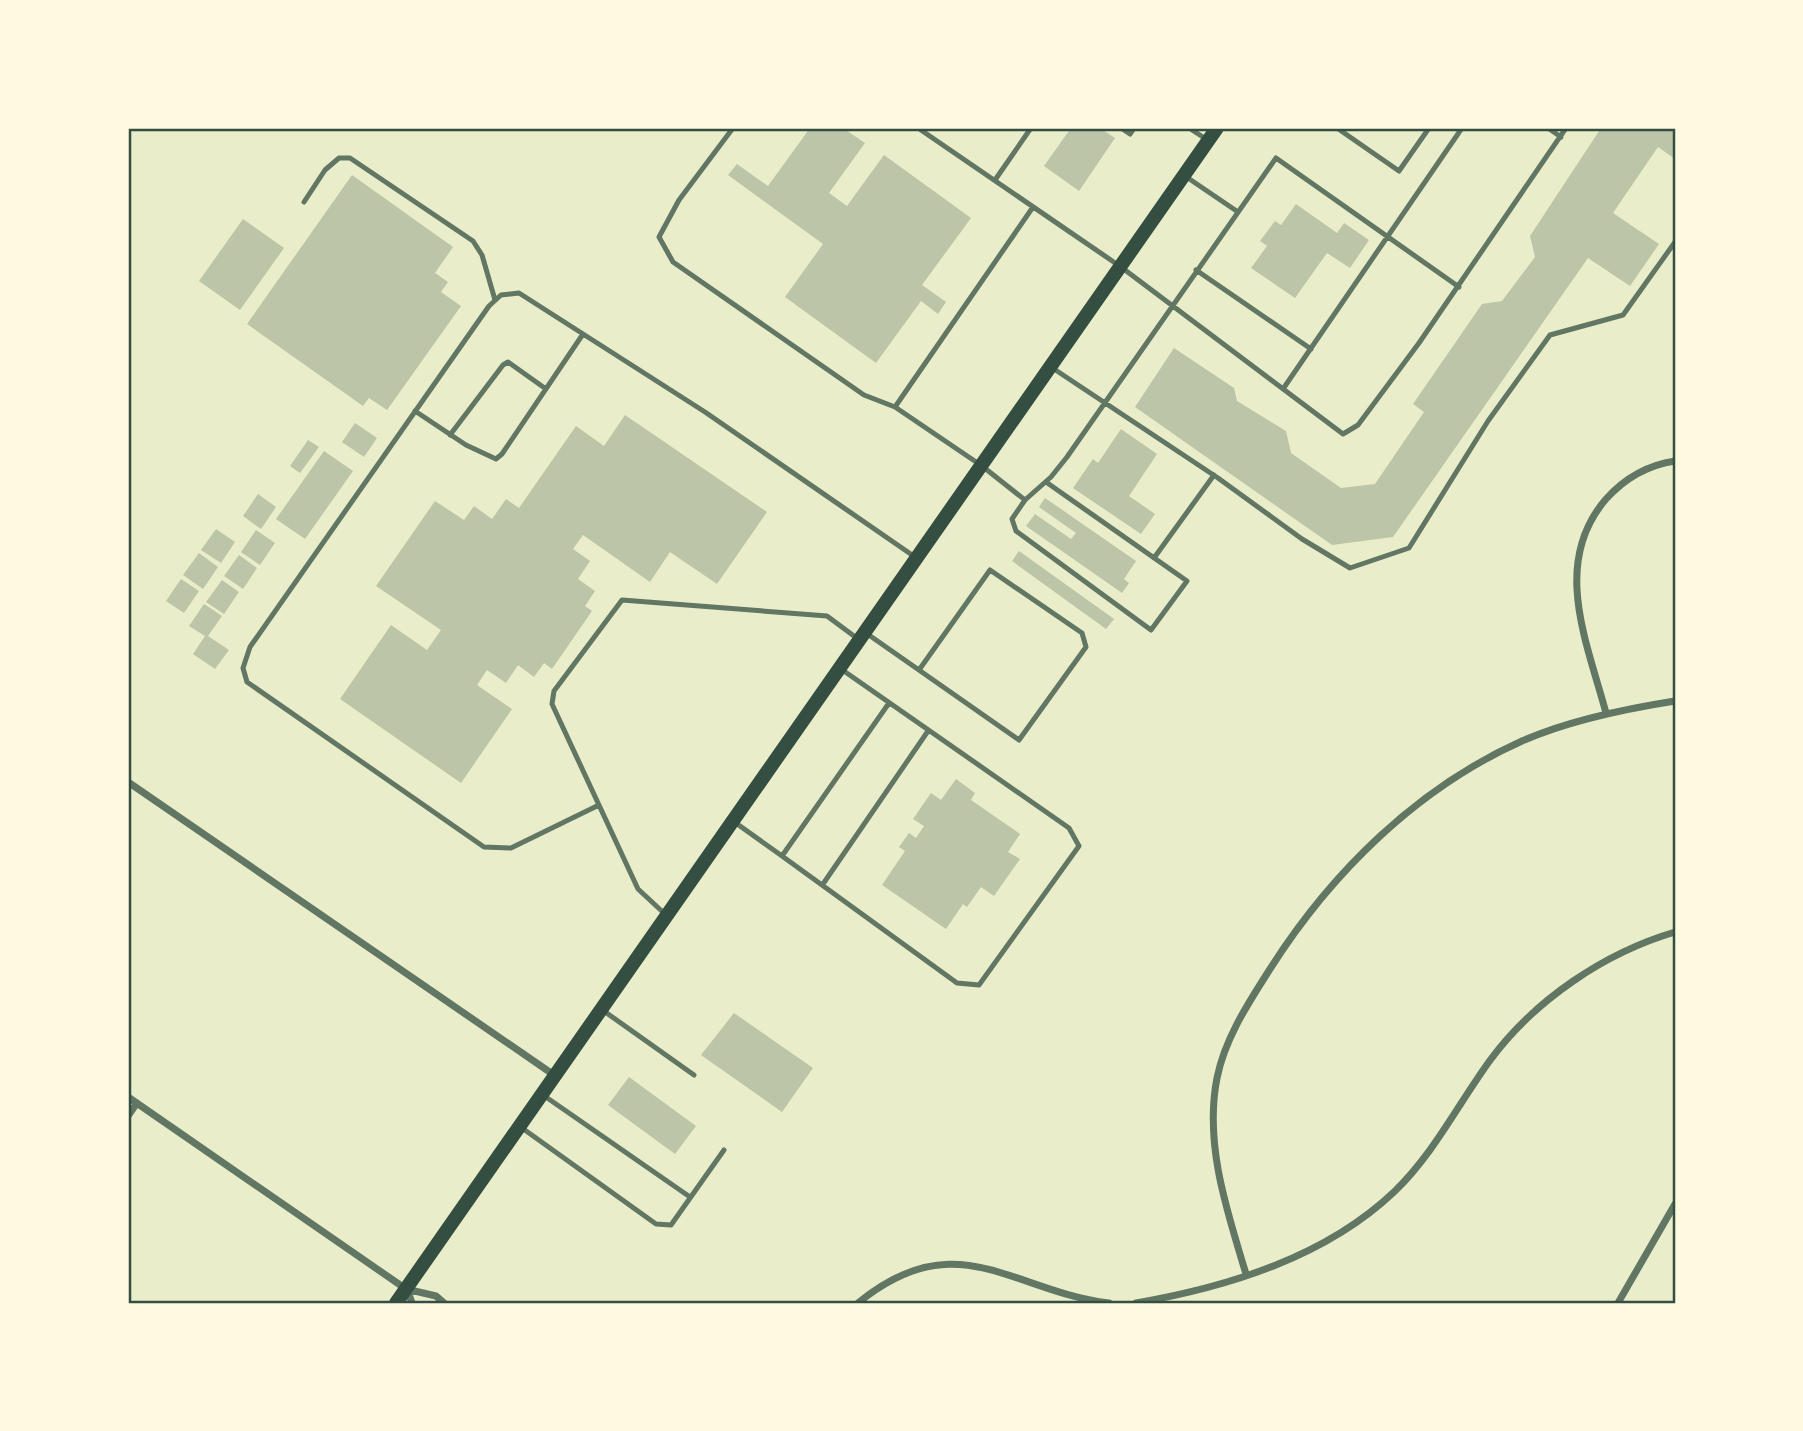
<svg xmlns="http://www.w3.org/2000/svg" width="1803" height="1431" font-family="Arial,sans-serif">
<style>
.building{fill:#bcc5a7}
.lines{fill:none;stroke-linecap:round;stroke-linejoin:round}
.service{stroke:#617663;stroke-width:5}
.minor{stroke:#617663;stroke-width:7}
.secondary{stroke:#344e41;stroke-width:14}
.neatline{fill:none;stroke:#344e41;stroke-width:2.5}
</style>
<rect width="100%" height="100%" fill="#e9edc9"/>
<path class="building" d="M810,128h33l22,15 -36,50 18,13 37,-51 87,63 -49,67 24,17 -8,12 -17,-13 -45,62 -91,-66 38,-53 -95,-69 9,-11 31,22z
M1071,128h29l15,10 -36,53 -35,-25z
M1601,128h74v31l-17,-12 -45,66 46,31 -29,42 -42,-28 -195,279 -61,8 -197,-138 39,-59 60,40 3,13 49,30 5,22 50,35 34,-4 49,-72 -11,-8 69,-100 20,-3 33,-44 -5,-21z
M352,175l101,72 -18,26 13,9 -7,10 20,14 -74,104 -18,-12 -6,8 -116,-82z
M1296,204l41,29 7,-10 25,17 -19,28 -23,-15 -32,45 -44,-30 16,-22 -7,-5 15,-20 6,4z
M243,219l41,29 -44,62 -41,-29z
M625,415l142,97 -50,72 -47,-32 -20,30 -67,-47 -10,14 17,12 -12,18 17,12 -10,15 7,5 -40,58 -8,-6 -10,14 -16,-12 -12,18 -19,-13 -10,15 35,24 -51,74 -121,-84 51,-74 36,25 14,-20 -65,-44 59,-85 29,19 10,-14 18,13 14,-20 13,9 57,-82 28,20z
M355,423l22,15 -13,19 -22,-15z
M1121,429l36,25 -28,42 26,18 -14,20 -68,-46 20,-29 5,4z
M308,440l11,7 -19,26 -10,-7z
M324,451l29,20 -48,68 -29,-20z
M258,494l18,13 -15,22 -18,-13z
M1045,498l91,63 -12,18 5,4 -7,10 -96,-67 9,-12 36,25 5,-6 -37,-26z
M216,529l19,13 -14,21 -20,-13z
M256,530l19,13 -15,22 -19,-13z
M1019,551l95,68 -8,10 -94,-68z
M199,553l19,14 -15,22 -20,-14z
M239,555l18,13 -14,21 -19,-13z
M181,579l18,12 -15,22 -18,-12z
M222,580l17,12 -15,22 -18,-12z
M204,604l18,12 -14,20 21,14 -14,19 -22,-15 12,-18 -16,-10z
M956,779l19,14 -4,7 49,34 -12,18 12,7 -26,37 -13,-9 -14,20 -4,-3 -17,25 -64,-44 23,-34 -6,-4 10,-14 7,5 8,-12 -11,-7 18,-26 10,7z
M734,1013l79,55 -31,44 -81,-57z
M629,1077l67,49 -21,28 -67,-49z"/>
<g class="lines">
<path class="service" d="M733,128l-54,72 -20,37 14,25 191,133 31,12 138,-200
M918,128l203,139 222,167 15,-9 61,-82 147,-215
M1121,128l9,6 4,-6
M1189,128l17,11
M1337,128l62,43 30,-43
M1548,128l13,9
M1185,176l53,36
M995,180l36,-52
M304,202l21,-32 14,-12h11l123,83 9,14 13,45
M1196,270l115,79
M1051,367l167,111 84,61 48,29 59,-20 79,-127 62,-86 73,-20 52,-73
M1283,389l179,-261
M895,407l87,59 43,34 26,-23 16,-20 209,-299 183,129
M415,411l51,34 30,14 6,-5 81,-120
M450,435l53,-70 5,-3 38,27
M1025,500l-13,19 4,12 135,99 36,-49 -141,-99
M1154,558l60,-83
M866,633l153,107 67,-93 -4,-14 -92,-63 -71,100
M841,669l228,159 10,18 -100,139 -22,-2 -175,-127 107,-153
M599,805l-88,43 -27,-1 -237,-165 -4,-14 7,-21 239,-341 12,-11 18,-2 186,119 210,145
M733,821l49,35
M823,884l105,-153
M666,915l-28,-26 -86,-185 2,-13 68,-91 205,16 31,23
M601,1009l93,66
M543,1095l147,102
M522,1128l134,96 15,1 53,-75"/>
<path class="minor" d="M1606,713c-19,-71 -55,-150 0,-214 19,-21 42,-34 69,-38
M128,782l426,293
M128,1097l278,192 30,7 8,7
M128,1116l9,-13
M1246,1274c-19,-63 -42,-130 -29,-196 8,-40 32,-76 53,-109 61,-96 147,-181 252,-228 48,-21 102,-32 153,-40
M407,1289l5,14
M858,1303c99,-81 153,-12 251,0
M1136,1303c92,-16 190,-46 259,-112 40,-39 63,-87 96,-132 44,-59 113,-106 184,-127
M1618,1303l57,-99"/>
<path class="secondary" d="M396,1303l821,-1175"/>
</g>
<rect width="1803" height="1431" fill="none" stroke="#fefae0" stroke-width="259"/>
<rect x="130" y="130" width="1544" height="1172" class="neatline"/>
</svg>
